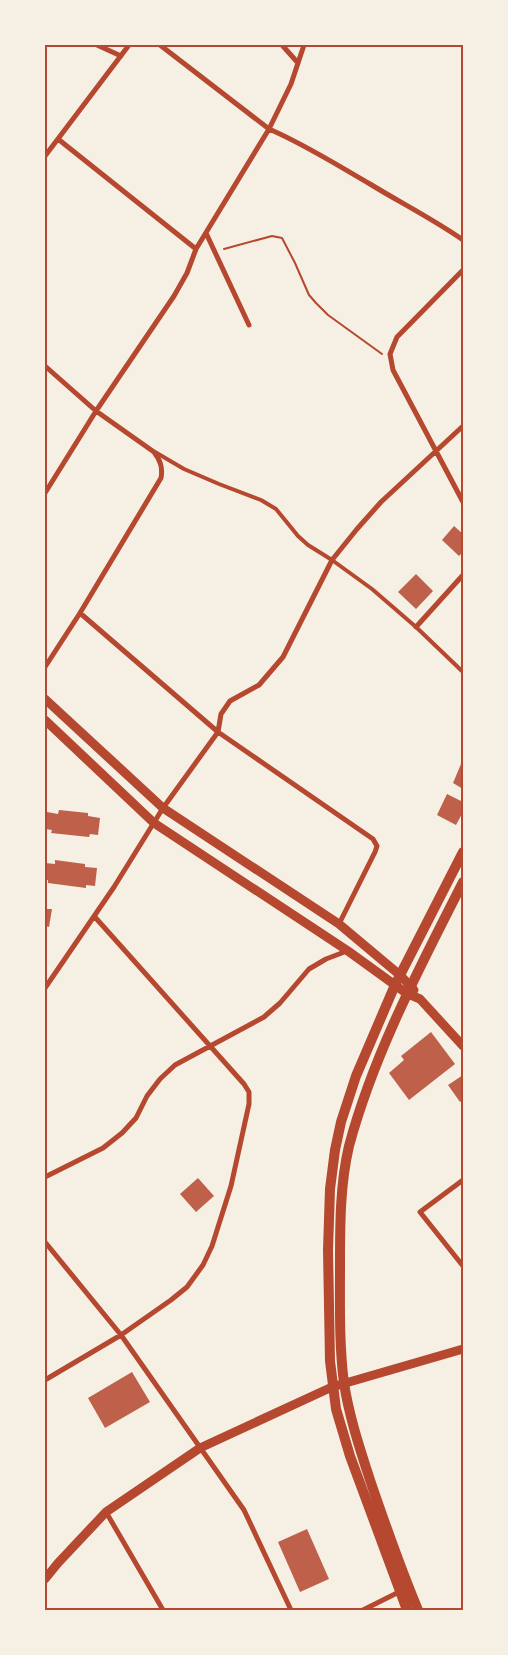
<svg xmlns="http://www.w3.org/2000/svg" width="508" height="1655" font-family="'Sofia Sans Condensed',sans-serif">
<style>
.building{fill:#bf614a}
.lines{fill:none;stroke-linecap:round;stroke-linejoin:round}
.path{stroke:#b5482f;stroke-width:2}
.service{stroke:#b5482f;stroke-width:4}
.minor{stroke:#b5482f;stroke-width:5}
.tertiary{stroke:#b5482f;stroke-width:9}
.secondary{stroke:#b5482f;stroke-width:10}
.neatline{fill:none;stroke:#b5482f;stroke-width:2}
</style>
<rect width="100%" height="100%" fill="#f6efe4"/>
<path class="building" d="M454,526l9,8v18l-4,4 -17,-16z
M416,574l17,17 -17,18 -18,-17z
M461,764l2,1v24l-10,-6z
M447,794l16,8v10l-7,13 -19,-10z
M59,810l29,3v3l12,2 -2,17 -8,-1 -1,3 -38,-4 1,-3 -7,-1 2,-17 11,2z
M55,860l30,4v3l12,1 -2,18 -9,-1v3l-38,-5v-3h-3v-17l10,1z
M45,909h7l-3,18 -4,-1z
M431,1032l24,32 -46,36 -20,-27 15,-13 -3,-4z
M463,1075v25l-3,2 -12,-17z
M198,1178l16,18 -18,16 -16,-18z
M132,1372l18,30 -45,26 -17,-30z
M307,1529l22,50 -29,13 -22,-50z"/>
<g class="lines">
<path class="path" d="M224,249l48,-13 10,2 13,25 14,32 7,8 12,12 54,39"/>
<path class="service" d="M155,452l29,17 35,15 42,16 15,9 22,27 10,9 24,15 40,29 44,38 47,45"/>
<path class="minor" d="M97,45l24,11
M160,45l109,84c35,15 68,36 101,55 31,19 63,35 93,56
M282,45l16,18
M58,139l138,110
M45,156l84,-111
M206,233l43,92
M463,270l-66,67 -7,17 3,16 70,132
M45,366l51,45 58,41c6,8 9,15 7,26l-81,135 -35,54
M45,493l51,-82 78,-115 13,-23 9,-24 73,-120 22,-45 13,-39
M80,613l138,119 155,107 4,7 -2,6 -36,72
M416,627l47,-52
M45,988l69,-101 49,-79 55,-76 3,-18 9,-13 29,-16 24,-28 49,-97 25,-31 24,-27 82,-76
M45,1177l58,-29 19,-15 14,-15 11,-22 13,-17 15,-14 89,-48 16,-14 29,-34 17,-10 21,-8
M463,1180l-43,32 43,54
M45,1242l76,93 123,175 47,100
M45,1380l76,-45 50,-35 16,-13 16,-22 9,-19 19,-60 18,-82v-12l-5,-8 -150,-168
M106,1512l57,98
M363,1610l36,-18"/>
<path class="tertiary" d="M45,699l118,109 176,116 62,52 13,14
M45,720l109,103 194,128 58,42 14,6 43,47
M45,1579l13,-16 48,-51 94,-64 132,-61 131,-38"/>
<path class="secondary" d="M407,1610l-57,-154 -14,-47 -6,-48 -2,-111 2,-61 5,-39 6,-28 15,-46 39,-91 68,-133
M418,1610c-18,-43 -33,-86 -48,-130 -10,-31 -21,-64 -26,-97 -5,-38 -4,-79 -4,-119 0,-38 0,-80 9,-118 25,-93 71,-179 114,-264"/>
</g>
<rect width="508" height="1655" fill="none" stroke="#f6efe4" stroke-width="92"/>
<rect x="46" y="46" width="416" height="1563" class="neatline"/>
</svg>
